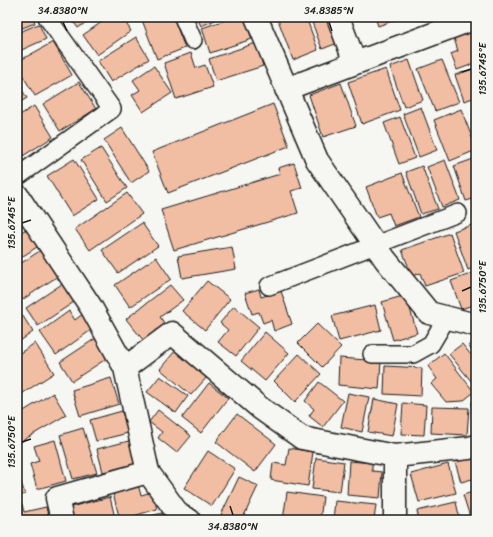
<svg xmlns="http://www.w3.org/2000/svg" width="493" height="537" font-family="Sriracha,sans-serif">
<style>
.building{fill:#f2bea3;stroke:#1c1c1c}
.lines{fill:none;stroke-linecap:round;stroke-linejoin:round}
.service-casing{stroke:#1c1c1c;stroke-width:20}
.minor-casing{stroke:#1c1c1c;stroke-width:25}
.service{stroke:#f6f6f2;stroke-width:17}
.minor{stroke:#f6f6f2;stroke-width:22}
.ticks{fill:none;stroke:#1c1c1c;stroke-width:1.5}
.neatline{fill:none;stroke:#1c1c1c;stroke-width:1.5}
.ticks-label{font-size:10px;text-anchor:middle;fill:#1c1c1c}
</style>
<rect width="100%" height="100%" fill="#f6f6f2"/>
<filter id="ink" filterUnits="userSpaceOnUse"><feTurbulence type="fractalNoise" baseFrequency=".025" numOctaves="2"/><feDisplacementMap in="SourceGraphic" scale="8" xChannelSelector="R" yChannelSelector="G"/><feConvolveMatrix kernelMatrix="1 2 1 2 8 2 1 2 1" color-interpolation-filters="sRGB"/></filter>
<g filter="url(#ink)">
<path class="building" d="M17,17h16l2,6 -18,7z
M70,17h24l-16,11z
M109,17h13l9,14 -34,24 -14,-20z
M150,17h23l12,31 -28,11 -15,-39z
M197,17h25l-21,9z
M234,17h10l8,22 -42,14 -8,-25z
M277,17h29l12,33 -25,10z
M310,17h23l10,24 -21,8z
M375,17h28l-25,9z
M39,24l7,15 -29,13v-19z
M476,27v36l-19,7 -6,-16 7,-3 -5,-16z
M136,37l13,22 -38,23 -13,-21z
M53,42l19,33 -37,21 -18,-30v-4z
M256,43l7,23 -47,15 -7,-22z
M191,53l5,15 9,-3 8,22 -37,12 -12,-36z
M409,60l14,40 -19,7 -14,-40z
M442,60l17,42 -24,9 -17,-42z
M154,66l18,27 -29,19 -11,-17 8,-5 -7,-10z
M476,68v29l-12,4 -9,-26z
M386,69l14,41 -38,14 -14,-42z
M17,82l10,16 -10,6z
M79,82l17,27 -36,22 -17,-27z
M341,83l15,43 -33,11 -14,-42z
M273,104l16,42 -121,47 -16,-41z
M34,106l19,31 -35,22 -1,-2v-40z
M421,107l16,43 -18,7 -16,-43z
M461,109l15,39v2l-26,11 -16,-41z
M400,117l15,41 -16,6 -15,-41z
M122,128l27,43 -18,12 -27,-43z
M101,148l26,40 -20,13 -26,-41z
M476,158v40l-10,3 -12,-35z
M74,159l25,40 -27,17 -25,-40z
M445,160l15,40 -18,7 -15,-40z
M294,163l8,25 -11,3 7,22 -124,37 -13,-40 119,-36 -2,-6z
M422,166l16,43 -17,5 -15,-42z
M402,173l17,44 -25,9 -5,-13 -12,4 -11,-30z
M127,193l15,21 -52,36 -15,-21z
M17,211l7,11 -7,5z
M142,223l16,23 -40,27 -16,-23z
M472,225l4,11v31l-8,3 -14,-39z
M29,227l11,18 -23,15v-25z
M450,233l14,40 -39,13 -5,-13 -8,3 -10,-26z
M232,247l4,22 -54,9 -4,-22z
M44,248l17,26 -39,26 -5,-8v-26z
M156,257l15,22 -41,28 -15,-22z
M476,272v32l-15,5 -10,-28z
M207,281l23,18 -25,31 -23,-19z
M65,282l12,18 -39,26 -12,-18z
M170,285l13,15 -23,17 5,7 -21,17 -18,-22z
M259,289l2,8 20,-6 11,33 -18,7 -3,-11 -8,3 -4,-11 -7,2 -7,-21z
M406,295l11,38 -24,7 -11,-38z
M375,305l6,25 -42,11 -7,-25z
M234,306l25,21 -23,29 -18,-14 10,-12 -8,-7z
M19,310l14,22 -16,11v-31z
M69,311l6,9 9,-7 10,15 -38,27 -16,-23z
M317,324l24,23 -19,20 -24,-24z
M265,332l24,21 -24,28 -24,-20z
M96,338l13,19 -37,24 -12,-19z
M476,339v15l-8,-8z
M35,343l19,30 -34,22 -3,-5v-35z
M462,344l14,17v26l-27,-33z
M175,351l32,26 -16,18 -31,-26z
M444,353l30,39 -11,9 -17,1 -15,-18 6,-5 -9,-13z
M299,354l22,20 -26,28 -21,-21z
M339,358l42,3 -2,28 -41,-4z
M385,366l37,2 -1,28 -37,-2z
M160,376l28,20 -12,17 -29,-21z
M111,378l8,26 -39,12 -8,-26z
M319,382l24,19 -20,26 -14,-11 5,-7 -9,-8z
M209,383l19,15 -27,35 -19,-15z
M53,393l13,22 -49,29v-29z
M348,393l21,4 -7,35 -21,-5z
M374,399l24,5 -6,32 -24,-4z
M476,400v25l-3,-4 -1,-19z
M403,403l23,2 -2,30 -23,-1z
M432,407l37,1 -2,27 -36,-2z
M158,410l33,26 -14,17 -19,-15 4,-6 -13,-10z
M122,411l6,22 -32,8 -6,-21z
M237,414l39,30 -21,28 -39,-30z
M83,428l14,45 -24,6 -13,-44z
M55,440l11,41 -29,8 -7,-25 9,-3 -5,-15z
M129,441l6,23 -32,8 -6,-23z
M289,448l24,4 -5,34 -37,-6 2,-17 13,2z
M208,451l27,18 -23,37 -28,-18z
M476,456v22l-15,4 -6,-20z
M316,458l28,4 -4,30 -28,-3z
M349,461l23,2v8l10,1 -2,26 -33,-3z
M448,464l8,29 -37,9 -8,-28z
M17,471l8,23 -8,3z
M239,477l19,9 -16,34h-15l-7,-3z
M138,485l3,10 11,-3 5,17 -37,11 -7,-27z
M476,491v29h-5l-8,-25z
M287,492l36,5 -3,23h-37z
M110,497l5,21 -9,2h-32l-4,-13z
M335,501l41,4 -2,15h-41z
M456,502l4,18h-41l-2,-9z
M22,504l2,8 22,-5 3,13h-32v-15z
M162,513l3,7h-30z"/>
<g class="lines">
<g class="service-casing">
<path id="service" d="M183,17l10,23
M17,177l95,-68 -65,-92
M269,286l189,-73
M372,354h41l18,-10 16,-27"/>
</g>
<g class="minor-casing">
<path id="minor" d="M256,17l61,143 68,99 44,54 47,12
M338,17l17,46
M286,89l190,-71
M17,195l74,112 34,61 23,104 31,43 10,5
M125,368l47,-35 88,75 42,30 93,18 74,-8 7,-2
M62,520l-5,-22 91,-26
M395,520v-64"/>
</g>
<use href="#service" class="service"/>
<use href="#minor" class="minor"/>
</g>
</g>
<path class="ticks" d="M63,22l4,9M329,22l3,9M462,72l9,-3M22,223l9,-3M462,291l9,-4M22,442l9,-3M230,506l3,9"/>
<rect width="493" height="537" fill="none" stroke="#f6f6f2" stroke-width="44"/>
<rect x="22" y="22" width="449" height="493" class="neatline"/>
<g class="ticks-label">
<text x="63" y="14">34.8380°N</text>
<text x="329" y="14">34.8385°N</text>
<text transform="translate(482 69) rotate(-90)" y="4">135.6745°E</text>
<text transform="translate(11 223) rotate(-90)" y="4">135.6745°E</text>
<text transform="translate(482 287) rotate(-90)" y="4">135.6750°E</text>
<text transform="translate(11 442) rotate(-90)" y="4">135.6750°E</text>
<text x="233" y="530">34.8380°N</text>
</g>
</svg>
